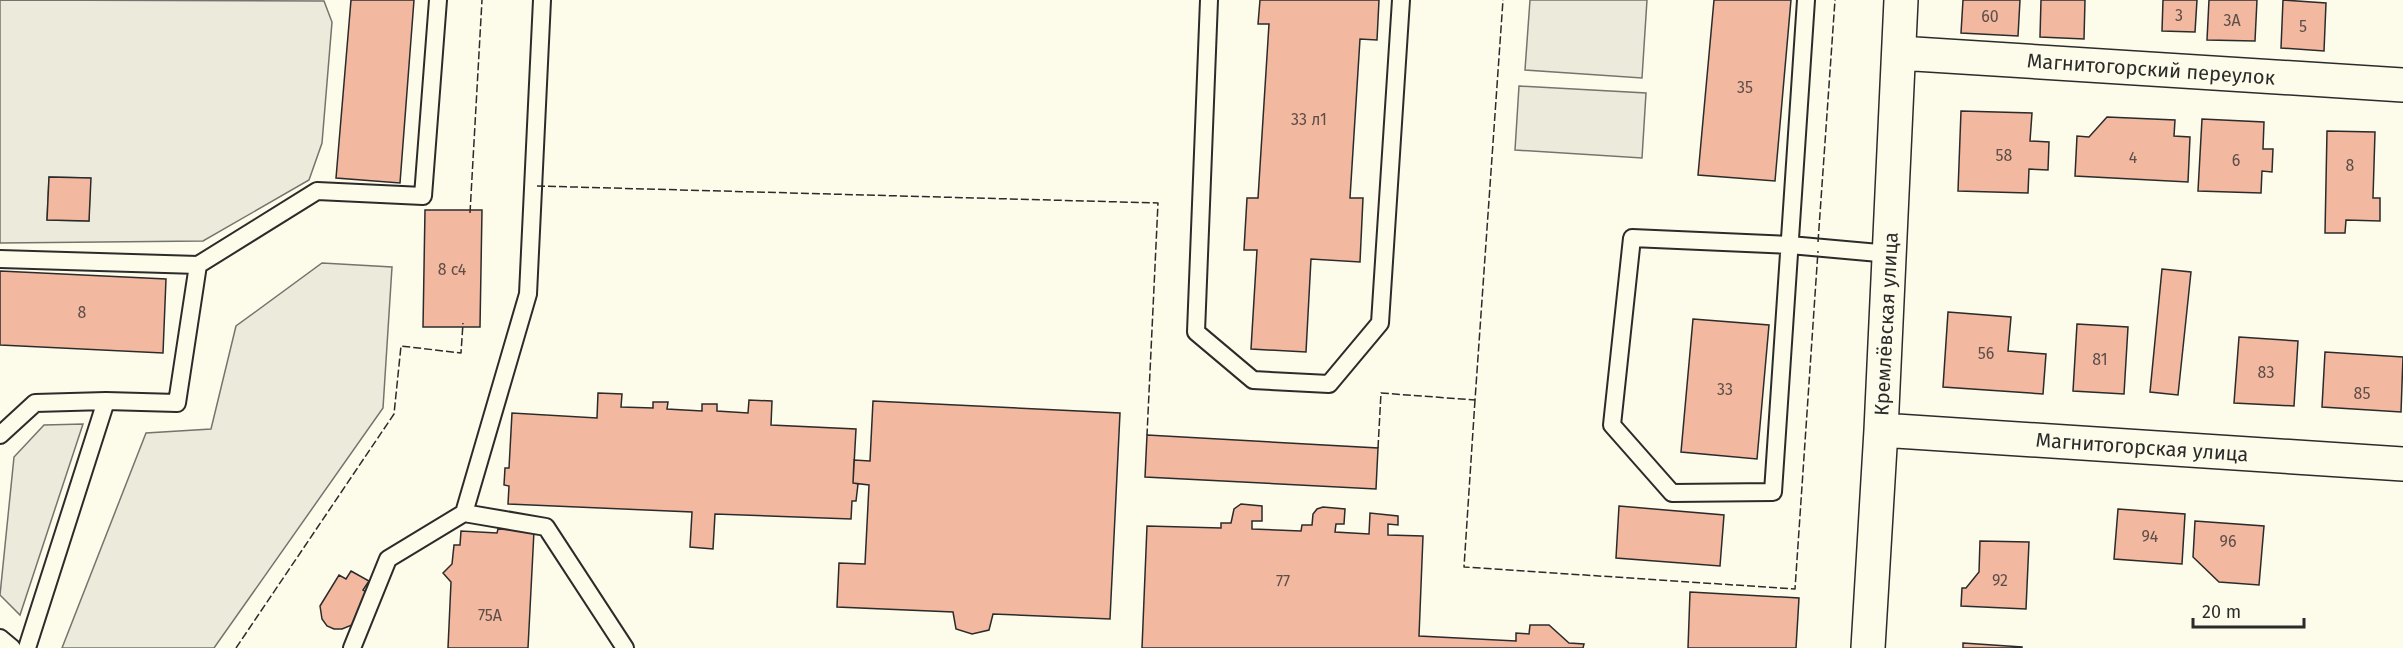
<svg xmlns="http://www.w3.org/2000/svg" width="2403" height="648" font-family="'Fira Sans',sans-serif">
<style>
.green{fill:#ecebdb;stroke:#74746e;stroke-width:1.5;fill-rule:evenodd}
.building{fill:#f2b8a0;stroke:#2b2b2b;stroke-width:1.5}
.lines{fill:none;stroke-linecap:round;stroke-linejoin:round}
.service-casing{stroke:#2b2b2b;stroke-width:20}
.minor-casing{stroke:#2b2b2b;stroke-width:36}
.service{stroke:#fdfbea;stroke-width:16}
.minor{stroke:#fdfbea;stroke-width:33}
.fence{stroke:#2b2b2b;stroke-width:1.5;stroke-dasharray:8 3;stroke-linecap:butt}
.labels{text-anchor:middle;stroke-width:4.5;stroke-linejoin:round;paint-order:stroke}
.number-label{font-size:16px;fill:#5d4e48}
.street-label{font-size:20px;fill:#2b2b2b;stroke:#fdfbea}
</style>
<rect width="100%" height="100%" fill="#fdfbea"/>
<path class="green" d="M0,0l324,1 8,21 -10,121 -13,37 -106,61 -203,2zM49,177l41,1 -1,43 -42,-1z
M1530,0h117l-5,78 -117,-8z
M1519,86l127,7 -4,65 -127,-8z
M322,263l70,4 -9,141 -169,240h-152l84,-215 65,-4 25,-103z
M83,424l-63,191 -20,-20 14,-138 30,-32z"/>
<path class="building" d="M351,0h63l-14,183 -64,-5z
M1260,0h119l-2,40 -17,-1 -10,159h13l-3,64 -49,-3 -5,93 -55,-3 6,-99h-13l3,-52h11l11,-174h-11z
M1714,0h77l-16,181 -77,-6z
M1963,0h57l-2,36 -57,-3z
M2041,0h44l-1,39 -44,-2z
M2163,0h34l-2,32 -33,-1z
M2209,0h48l-2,41 -48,-1z
M2283,0l43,3 -2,48 -43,-3z
M1961,111l71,2 -2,28 19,1 -1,28 -19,-1 -1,24 -70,-2z
M2107,117l68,3 -1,16 16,1 -2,45 -113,-6 2,-40 12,1z
M2202,119l62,3 -1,27h10l-1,23 -10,-1 -1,22 -63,-2z
M2327,131l48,1 -2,66h7v23l-34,-1 -1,13h-20z
M49,177l42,1 -2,43 -42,-1z
M425,210h57l-2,117h-57z
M2162,269l29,3 -13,123 -28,-3z
M0,271l166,8 -3,74 -163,-8z
M1948,312l63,5 -3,34 38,3 -3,40 -100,-7z
M1693,319l76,6 -12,134 -76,-7z
M2077,324l51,3 -4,67 -51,-3z
M2239,337l59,4 -4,65 -60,-3z
M2325,352l78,5 -2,55 -79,-5z
M598,393l24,1 -1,13 32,1v-6h15l-1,7 35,2v-7h15v7l31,2 1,-13 23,1 -1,24 85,4 -3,54 5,1 -2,17h-4l-1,18 -136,-5 -2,35 -23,-2 2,-35 -184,-8 1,-18 -5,-1 1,-17h4l3,-55 85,5z
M873,401l247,12 -10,206 -117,-5 -4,16 -17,4 -16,-5 -3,-17 -116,-5 2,-44 26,1 4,-79 -16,-2 1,-23 16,1z
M1147,435l231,13 -2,41 -231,-12z
M1241,504l21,2v15h-10v8l49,2 1,-6h10l1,-11 4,-5 6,-2 22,2 -1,15h-8l-1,8 34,2 1,-21 28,3v9l-10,-1v11l35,1 -4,100 97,5v-8l13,1 1,-9h19l20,18 15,1 -1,4h-441l5,-122 74,2v-5h10l3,-14z
M1619,506l105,9 -4,51 -104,-8z
M2118,509l67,5 -3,50 -68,-5z
M2195,521l69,5 -5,59 -40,-3 -26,-25z
M498,529l36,2 -6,117h-80l3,-66 -8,-9 9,-9 2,-19h6l1,-14 36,2z
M1980,541l49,1 -3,67 -65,-3 1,-18h4l13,-16z
M351,571l18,10 -6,9 7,4 -18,31 -10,4h-8l-7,-3 -5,-7 -2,-13 19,-31 7,4z
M1690,592l109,6 -3,50h-108z
M1963,643l59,4v1h-59z"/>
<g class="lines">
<g class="service-casing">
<path id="service" d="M542,0l-14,294 -64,219 82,14 79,121
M1209,0l-13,332 57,48 76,4 51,-61 21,-323
M1806,0l-33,492 -101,1 -60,-68 20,-187 158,7 100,9
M0,259l198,6 119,-74 106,5 15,-196
M0,435l35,-32 71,-2 71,2 21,-138
M0,638l12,10
M27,648l79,-247
M352,648l36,-89 76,-46"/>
</g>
<g class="minor-casing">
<path id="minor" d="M1899,53l504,32
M1881,430l522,34
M1868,648l13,-218 20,-430"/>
</g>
<use href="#service" class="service"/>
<use href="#minor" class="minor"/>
<path class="fence" d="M537,186l621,17 -11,232
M470,213l12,-213
M1818,242l17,-242
M1475,400l-11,167 331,22 23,-338
M1378,448l3,-55 94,7 28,-400
M236,648l158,-234 7,-68 60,7 2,-30"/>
</g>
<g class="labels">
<g class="number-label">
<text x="2179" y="21">3</text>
<text x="1990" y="22">60</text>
<text x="2232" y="26">3А</text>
<text x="2303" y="32">5</text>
<text x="1745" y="93">35</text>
<text x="1309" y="125">33 л1</text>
<text x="2004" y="161">58</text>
<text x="2133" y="163">4</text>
<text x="2236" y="166">6</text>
<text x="2350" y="171">8</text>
<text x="452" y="275">8 с4</text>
<text x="82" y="318">8</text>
<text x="1986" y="359">56</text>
<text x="2100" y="365">81</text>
<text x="2266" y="378">83</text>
<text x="1725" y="395">33</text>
<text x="2362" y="399">85</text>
<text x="2150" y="542">94</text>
<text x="2228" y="547">96</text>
<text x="2000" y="586">92</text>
<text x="1283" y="587">77</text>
<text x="490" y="621">75А</text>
</g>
<g class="street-label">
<text transform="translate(2151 69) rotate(4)" y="7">Магнитогорский переулок</text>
<text transform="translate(1886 324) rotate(-87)" y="7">Кремлёвская улица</text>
<text transform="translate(2142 447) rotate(4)" y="7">Магнитогорская улица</text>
</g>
</g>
<path d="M2193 618v9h111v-9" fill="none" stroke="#2b2b2b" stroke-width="3"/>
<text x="2202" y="618" font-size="18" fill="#2b2b2b" stroke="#fdfbea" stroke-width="4.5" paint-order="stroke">20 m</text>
</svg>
